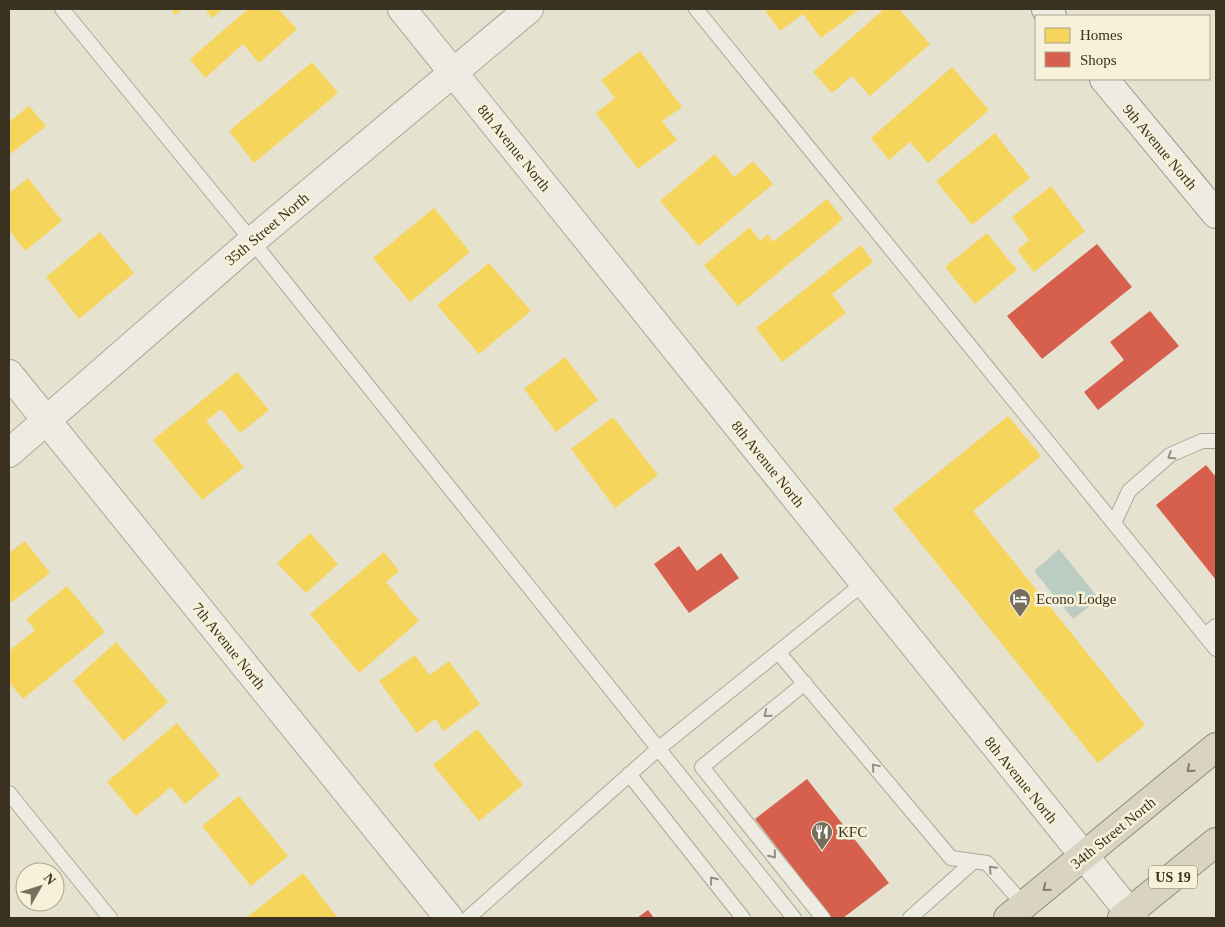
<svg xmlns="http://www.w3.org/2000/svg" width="1225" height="927" font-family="'Times New Roman',serif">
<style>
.water{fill:#bbccc3}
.homes{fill:#f6d55c}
.shops{fill:#d6604d}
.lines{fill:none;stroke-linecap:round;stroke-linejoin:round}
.lane-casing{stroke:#aba799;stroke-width:16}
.street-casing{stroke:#aba799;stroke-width:30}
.secondary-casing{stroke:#9b9688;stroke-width:30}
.highway-casing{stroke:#918c80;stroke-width:30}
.lane{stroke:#eeece2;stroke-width:14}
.street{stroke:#eeece2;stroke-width:28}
.secondary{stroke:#eeece2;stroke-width:28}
.highway{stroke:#d9d3c2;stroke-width:28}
.oneway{stroke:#948e82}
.oneway2{stroke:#827a69}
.labels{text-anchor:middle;stroke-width:5;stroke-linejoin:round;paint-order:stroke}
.shield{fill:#f6f1d8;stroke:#736b58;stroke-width:1}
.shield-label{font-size:14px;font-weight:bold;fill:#3b3121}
.street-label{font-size:15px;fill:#3b3121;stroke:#f6f1d8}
.poi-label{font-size:15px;fill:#3b3121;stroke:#f6f1d8;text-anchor:start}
</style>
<rect width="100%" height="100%" fill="#e6e2d0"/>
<path class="water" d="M1059,549l40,50 -26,20 -39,-48z"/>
<path class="homes" d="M170,9h13l-8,6z
M205,9h18l-11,9z
M248,9h30l19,20 -38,34 -16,-19 -38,34 -15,-19z
M764,9h96l-39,29 -18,-24 -23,17z
M884,9h15l31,35 -60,52 -18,-20 -20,17 -19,-21z
M640,51l42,56 -20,14 15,19 -39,29 -42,-56 19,-15 -14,-18z
M312,62l26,31 -84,70 -25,-32z
M952,67l37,43 -61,53 -18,-21 -21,18 -18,-22z
M29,106l17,20 -37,29v-33z
M995,133l35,45 -58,47 -36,-44z
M715,154l19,23 19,-16 20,23 -74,62 -39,-45z
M28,178l34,43 -37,30 -16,-21v-37z
M1051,186l34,45 -51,41 -17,-22 12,-10 -17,-23z
M827,199l16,20 -105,87 -34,-41 46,-38 10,14 8,-7 5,8z
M434,208l36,44 -60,50 -37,-44z
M100,232l34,41 -55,46 -33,-42z
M987,233l30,37 -42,34 -30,-37z
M861,245l12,17 -41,32 14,19 -64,49 -26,-34z
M489,263l42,48 -52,43 -42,-49z
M565,357l33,43 -42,32 -32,-43z
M237,372l32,38 -29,23 -19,-24 -15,12 38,46 -42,33 -49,-60z
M1008,416l33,40 -68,55 172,214 -47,38 -205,-254z
M613,417l45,58 -43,33 -44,-59z
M310,533l28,31 -32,29 -29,-30z
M25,541l25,32 -41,31v-51z
M384,552l15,19 -13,11 33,39 -60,52 -49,-59z
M67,586l38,46 -82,67 -14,-17v-31l26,-21 -9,-11z
M116,642l52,60 -44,39 -51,-60z
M415,655l15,20 19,-14 31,43 -36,27 -9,-12 -18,14 -38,-52z
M177,723l43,52 -35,29 -14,-17 -35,29 -29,-34z
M477,729l46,56 -44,36 -46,-56z
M239,796l49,60 -37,30 -49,-60z
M303,873l35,45h-92z"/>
<path class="shops" d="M1097,244l35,43 -90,72 -35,-43z
M1150,311l29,35 -81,64 -14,-18 40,-32 -14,-18z
M1206,465l10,12v103l-60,-75z
M679,546l18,25 24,-18 18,25 -50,35 -35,-49z
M807,779l82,104 -46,35h-11l-77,-99z
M648,910l6,8h-17z"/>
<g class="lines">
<g class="lane-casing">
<path id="lane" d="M62,9l190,232 542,677
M696,9l520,640
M1114,523l15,-32 41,-36 32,-14h14
M1205,635l11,-9
M778,652l173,206 36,5 37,42
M805,683l-103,84 121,151
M629,774l114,144
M9,793l101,125
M468,918l190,-169 206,-166
M910,918l64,-57"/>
</g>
<g class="street-casing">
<path id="street" d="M402,9l732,909
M9,374l440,544
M9,453l243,-212 277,-232"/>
</g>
<g class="secondary-casing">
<path id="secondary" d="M1046,9l6,7
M1104,79l112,135"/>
</g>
<g class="highway-casing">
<path id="highway" d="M1008,918l208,-171
M1122,918l94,-76"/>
</g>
<use href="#lane" class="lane"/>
<use href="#street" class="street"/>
<use href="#secondary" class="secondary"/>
<use href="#highway" class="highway"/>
</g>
<defs><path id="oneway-chevron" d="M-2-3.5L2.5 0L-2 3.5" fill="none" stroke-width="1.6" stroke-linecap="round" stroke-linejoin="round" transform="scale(1.25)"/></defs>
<g class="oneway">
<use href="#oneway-chevron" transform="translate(1171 456) rotate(148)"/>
<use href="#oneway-chevron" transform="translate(767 714) rotate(141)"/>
<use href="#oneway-chevron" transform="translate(875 767) rotate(-130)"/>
<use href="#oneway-chevron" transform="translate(773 855) rotate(51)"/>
<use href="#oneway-chevron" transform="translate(992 869) rotate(-134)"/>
<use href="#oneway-chevron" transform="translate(713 880) rotate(-128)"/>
</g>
<g class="oneway2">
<use href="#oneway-chevron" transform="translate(1190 769) rotate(140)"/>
<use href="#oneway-chevron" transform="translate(1046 888) rotate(141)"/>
</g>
<defs>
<g id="hotel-pin" transform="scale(1.125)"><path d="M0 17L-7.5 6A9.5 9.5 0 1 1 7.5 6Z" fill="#776f5e" stroke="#f6f1d8"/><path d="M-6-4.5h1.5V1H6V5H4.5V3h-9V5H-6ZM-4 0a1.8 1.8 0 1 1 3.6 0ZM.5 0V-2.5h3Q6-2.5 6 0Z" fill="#fff"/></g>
<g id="restaurant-pin" transform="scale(1.125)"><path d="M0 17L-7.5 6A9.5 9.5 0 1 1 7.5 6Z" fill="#776f5e" stroke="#f6f1d8"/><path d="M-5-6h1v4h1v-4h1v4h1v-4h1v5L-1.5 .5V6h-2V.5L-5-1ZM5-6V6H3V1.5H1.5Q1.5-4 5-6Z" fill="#fff"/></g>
</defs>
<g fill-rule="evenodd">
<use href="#hotel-pin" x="1020" y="599"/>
<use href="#restaurant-pin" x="822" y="832"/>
</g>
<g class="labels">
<rect class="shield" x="1149" y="865.5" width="48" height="23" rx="4"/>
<g class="shield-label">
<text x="1173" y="882">US 19</text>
</g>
<g class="street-label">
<text transform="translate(1160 147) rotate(50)" y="5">9th Avenue North</text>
<text transform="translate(514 148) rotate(51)" y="5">8th Avenue North</text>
<text transform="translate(267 229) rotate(-40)" y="5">35th Street North</text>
<text transform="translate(768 464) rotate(51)" y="5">8th Avenue North</text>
<text transform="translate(229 646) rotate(51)" y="5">7th Avenue North</text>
<text transform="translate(1021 780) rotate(51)" y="5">8th Avenue North</text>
<text transform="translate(1113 833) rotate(-39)" y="5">34th Street North</text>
</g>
<g class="poi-label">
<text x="1036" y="604">Econo Lodge</text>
<text x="838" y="837">KFC</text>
</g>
</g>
<rect width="1225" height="927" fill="none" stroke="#3b3121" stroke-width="20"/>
<rect x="1035" y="15" width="175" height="65" fill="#f6f1d8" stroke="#aba48f"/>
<rect x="1045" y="28" width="25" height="15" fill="#f6d55c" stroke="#aba48f"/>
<text x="1080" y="40" font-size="15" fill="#3b3121">Homes</text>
<rect x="1045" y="52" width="25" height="15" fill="#d6604d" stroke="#aba48f"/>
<text x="1080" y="65" font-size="15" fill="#3b3121">Shops</text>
<g transform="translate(40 887) rotate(51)"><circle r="24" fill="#f6f1d8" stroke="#aba48f"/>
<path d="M0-4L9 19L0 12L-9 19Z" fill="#776f5e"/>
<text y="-8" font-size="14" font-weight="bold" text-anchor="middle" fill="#3b3121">N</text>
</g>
</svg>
